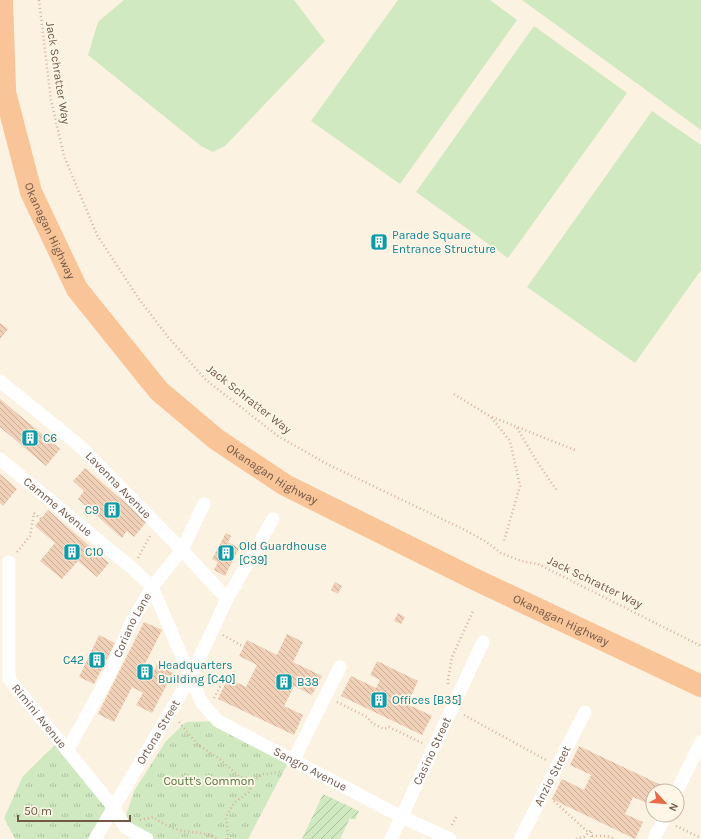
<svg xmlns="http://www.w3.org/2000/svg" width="701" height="839" font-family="Karla,sans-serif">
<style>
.grass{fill:url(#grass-tufts)}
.garden{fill:url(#garden-furrows)}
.pitch{fill:#d0e9c0}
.building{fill:url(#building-back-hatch)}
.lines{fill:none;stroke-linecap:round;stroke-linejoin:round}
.path{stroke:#d6b39c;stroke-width:2.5;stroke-dasharray:1 3;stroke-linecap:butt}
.minor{stroke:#fff;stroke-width:13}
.trunk{stroke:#f8c498;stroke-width:22}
.labels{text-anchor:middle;stroke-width:3.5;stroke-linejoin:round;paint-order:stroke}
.street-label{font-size:12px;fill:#735848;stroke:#fff6e7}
.culture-label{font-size:12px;fill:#0d838f;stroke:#fff6e7;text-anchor:start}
.park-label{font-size:12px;fill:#507841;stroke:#fff6e7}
</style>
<defs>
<pattern id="grass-tufts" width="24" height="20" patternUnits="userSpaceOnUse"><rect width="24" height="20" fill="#d0e9c0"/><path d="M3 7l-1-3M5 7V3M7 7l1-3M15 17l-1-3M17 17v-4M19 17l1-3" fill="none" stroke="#adc09e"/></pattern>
<pattern id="garden-furrows" width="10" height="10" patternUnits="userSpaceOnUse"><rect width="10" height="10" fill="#d0e9c0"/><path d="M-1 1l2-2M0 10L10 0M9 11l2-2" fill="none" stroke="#adc09e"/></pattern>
<pattern id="building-back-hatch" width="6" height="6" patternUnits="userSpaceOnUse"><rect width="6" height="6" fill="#f1d0b8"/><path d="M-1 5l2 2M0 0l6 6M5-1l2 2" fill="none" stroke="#c8ac98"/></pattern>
</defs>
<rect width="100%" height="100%" fill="#fcf2e1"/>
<path class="grass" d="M218,721l72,38 -42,80h-101l-15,-8 -6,-15 8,-25 32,-50 20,-19z
M59,741l55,67 -19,31h-80l-11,-21 19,-42z"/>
<path class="garden" d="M323,794l36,17 -4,9 -5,-2 -10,21h-38z"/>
<path class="pitch" d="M124,0h170l31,41 -100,105 -12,6 -12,-6 -113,-91 10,-33z
M398,0h92l27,20 -117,164 -89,-63z
M522,0h179v130z
M534,26l93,67 -119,165 -92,-66z
M652,111l49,34v125l-66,93 -108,-76z"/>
<path class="building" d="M374,237l11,8 -1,2 -11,-8z
M0,323l8,6 -8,10z
M0,399l60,50 -14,17 -46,-39z
M85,468l62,53 -13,16 -7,-6 -5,7 -44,-39 6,-8 -11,-10z
M0,474l17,15 -14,17 -3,-3z
M48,510l61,53 -12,14 -19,-16 -16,18 -22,-18 15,-18 -20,-17z
M226,533l5,3 -3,6 11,6 -14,28 -11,-6 4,-8 -6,-3z
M335,582l7,4 -4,8 -7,-4z
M398,613l7,4 -4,7 -7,-3z
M144,622l18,8 -18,36 10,5 3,-6 16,8 -21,40 -16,-8 7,-12 -11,-6 -18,35 -16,-8z
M287,634l16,8 -10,20 29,14 -10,19 -18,-9 -10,20 19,9 -9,20 -76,-36 10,-21 18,9 11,-22 -18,-9 8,-16 30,15z
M99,635l16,8 -21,41 -15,-7z
M377,661l41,20 -11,23 25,12 -10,19 -81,-39 10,-20 25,12 4,-8 -10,-5z
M579,746l82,39 -3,6h-5v11l-2,3 -18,-8 -8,17 18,8 -8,17 -83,-40 10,-20 22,11 7,-15 -21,-10z"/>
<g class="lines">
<path class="path" d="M39,0l12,100 13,56 33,79 42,64 29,38 38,43 72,56 49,28 136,65 22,12 16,12 20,8 17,3 163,82
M454,394l37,23 19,24 10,45 -16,55
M492,417l83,33
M517,428l19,32 21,31
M17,552l13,-16 4,-23 7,6
M138,558l12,-22
M223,635l21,12
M448,684v-4l4,-23 21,-46
M214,698l6,-11 3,1
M337,702l30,15 5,6 12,6 5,-2 33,16
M464,715l82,45
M179,722l19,23 19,12 22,19 16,4 7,-6h7l14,-3
M554,801l35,32
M140,820l13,-3c6,4 13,9 20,11 14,6 32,2 44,11
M452,825l5,-10
M676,826l25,12
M592,836h15l7,3
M227,839l1,-3 -2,-19 8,-14 15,-11 6,-12
M576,839l8,-2 7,-7 1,9"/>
<g class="minor">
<path id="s1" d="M0,381l81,66 101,103 45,49"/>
<path id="s2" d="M0,459l132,109 20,19 50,116 16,18 184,96 48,22"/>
<path id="s3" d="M9,562v117l105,129 11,19 22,12"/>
<path id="s4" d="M67,751l43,-78 21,-50 21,-36 30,-37 22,-46"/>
<path d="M293,761l47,-94"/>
<path d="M677,791l24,-49"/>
<path id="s5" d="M95,839l95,-161 37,-79 46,-80"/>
<path id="s6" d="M391,839l92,-197"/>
<path id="s7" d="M520,839l65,-127"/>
<path d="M654,839l12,-24"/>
</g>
<g class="trunk">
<path d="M2,0l3,88"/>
<path id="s8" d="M0,73l31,119 46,97 82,102 57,48 69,46 187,93 229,108"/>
</g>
</g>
<defs>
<g id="building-square" transform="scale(0.9)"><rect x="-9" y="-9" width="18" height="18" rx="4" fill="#0f9aa8" stroke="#fff6e7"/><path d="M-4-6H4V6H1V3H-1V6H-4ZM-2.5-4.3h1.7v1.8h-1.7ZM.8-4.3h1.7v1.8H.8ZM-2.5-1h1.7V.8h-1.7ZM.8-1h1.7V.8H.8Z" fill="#fff"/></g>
</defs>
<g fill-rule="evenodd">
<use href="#building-square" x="379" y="242"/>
<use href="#building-square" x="30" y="438"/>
<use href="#building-square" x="112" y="510"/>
<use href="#building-square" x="72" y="552"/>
<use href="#building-square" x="226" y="553"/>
<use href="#building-square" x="97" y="660"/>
<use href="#building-square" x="145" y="672"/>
<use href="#building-square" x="284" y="682"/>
<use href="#building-square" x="379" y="700"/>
</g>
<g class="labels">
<g class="street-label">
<text transform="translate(58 73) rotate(81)" y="4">Jack Schratter Way</text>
<text dy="4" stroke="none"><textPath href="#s8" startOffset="166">Okanagan Highway</textPath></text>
<text transform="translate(249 399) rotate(38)" y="4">Jack Schratter Way</text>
<text dy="4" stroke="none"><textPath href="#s8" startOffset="502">Okanagan Highway</textPath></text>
<text dy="4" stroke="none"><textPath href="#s1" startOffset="158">Lavenna Avenue</textPath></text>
<text dy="4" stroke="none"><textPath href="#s2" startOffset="75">Camme Avenue</textPath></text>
<text transform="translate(595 582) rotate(26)" y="4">Jack Schratter Way</text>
<text dy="4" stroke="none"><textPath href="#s8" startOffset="826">Okanagan Highway</textPath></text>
<text dy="4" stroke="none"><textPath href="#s4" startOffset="142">Coriano Lane</textPath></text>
<text dy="4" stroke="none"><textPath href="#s3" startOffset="165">Rimini Avenue</textPath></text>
<text dy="4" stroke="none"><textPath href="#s5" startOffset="124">Ortona Street</textPath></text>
<text dy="4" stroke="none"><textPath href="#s6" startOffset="97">Casino Street</textPath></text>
<text dy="4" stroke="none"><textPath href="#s2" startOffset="453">Sangro Avenue</textPath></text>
<text dy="4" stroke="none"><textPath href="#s7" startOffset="71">Anzio Street</textPath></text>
</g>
<g class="culture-label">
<text x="392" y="239">Parade Square<tspan x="392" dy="14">Entrance Structure</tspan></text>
<text x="43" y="442">C6</text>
<text x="99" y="514" text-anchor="end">C9</text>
<text x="239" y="550">Old Guardhouse<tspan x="239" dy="14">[C39]</tspan></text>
<text x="85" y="556">C10</text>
<text x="84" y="664" text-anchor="end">C42</text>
<text x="158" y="669">Headquarters<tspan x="158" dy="14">Building [C40]</tspan></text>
<text x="297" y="686">B38</text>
<text x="392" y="704">Offices [B35]</text>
</g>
<g class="park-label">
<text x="209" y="785">Coutt's Common</text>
</g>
</g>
<g transform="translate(665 803) rotate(116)"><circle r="19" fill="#fff6e7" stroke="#c7b7a7"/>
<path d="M0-3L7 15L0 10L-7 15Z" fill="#e66b46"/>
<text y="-6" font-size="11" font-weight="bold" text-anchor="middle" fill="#735848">N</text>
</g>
<path d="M18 815v6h112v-6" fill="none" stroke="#735848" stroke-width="2"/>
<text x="24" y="815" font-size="12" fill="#735848" stroke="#fff6e7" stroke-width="3" paint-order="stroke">50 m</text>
</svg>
